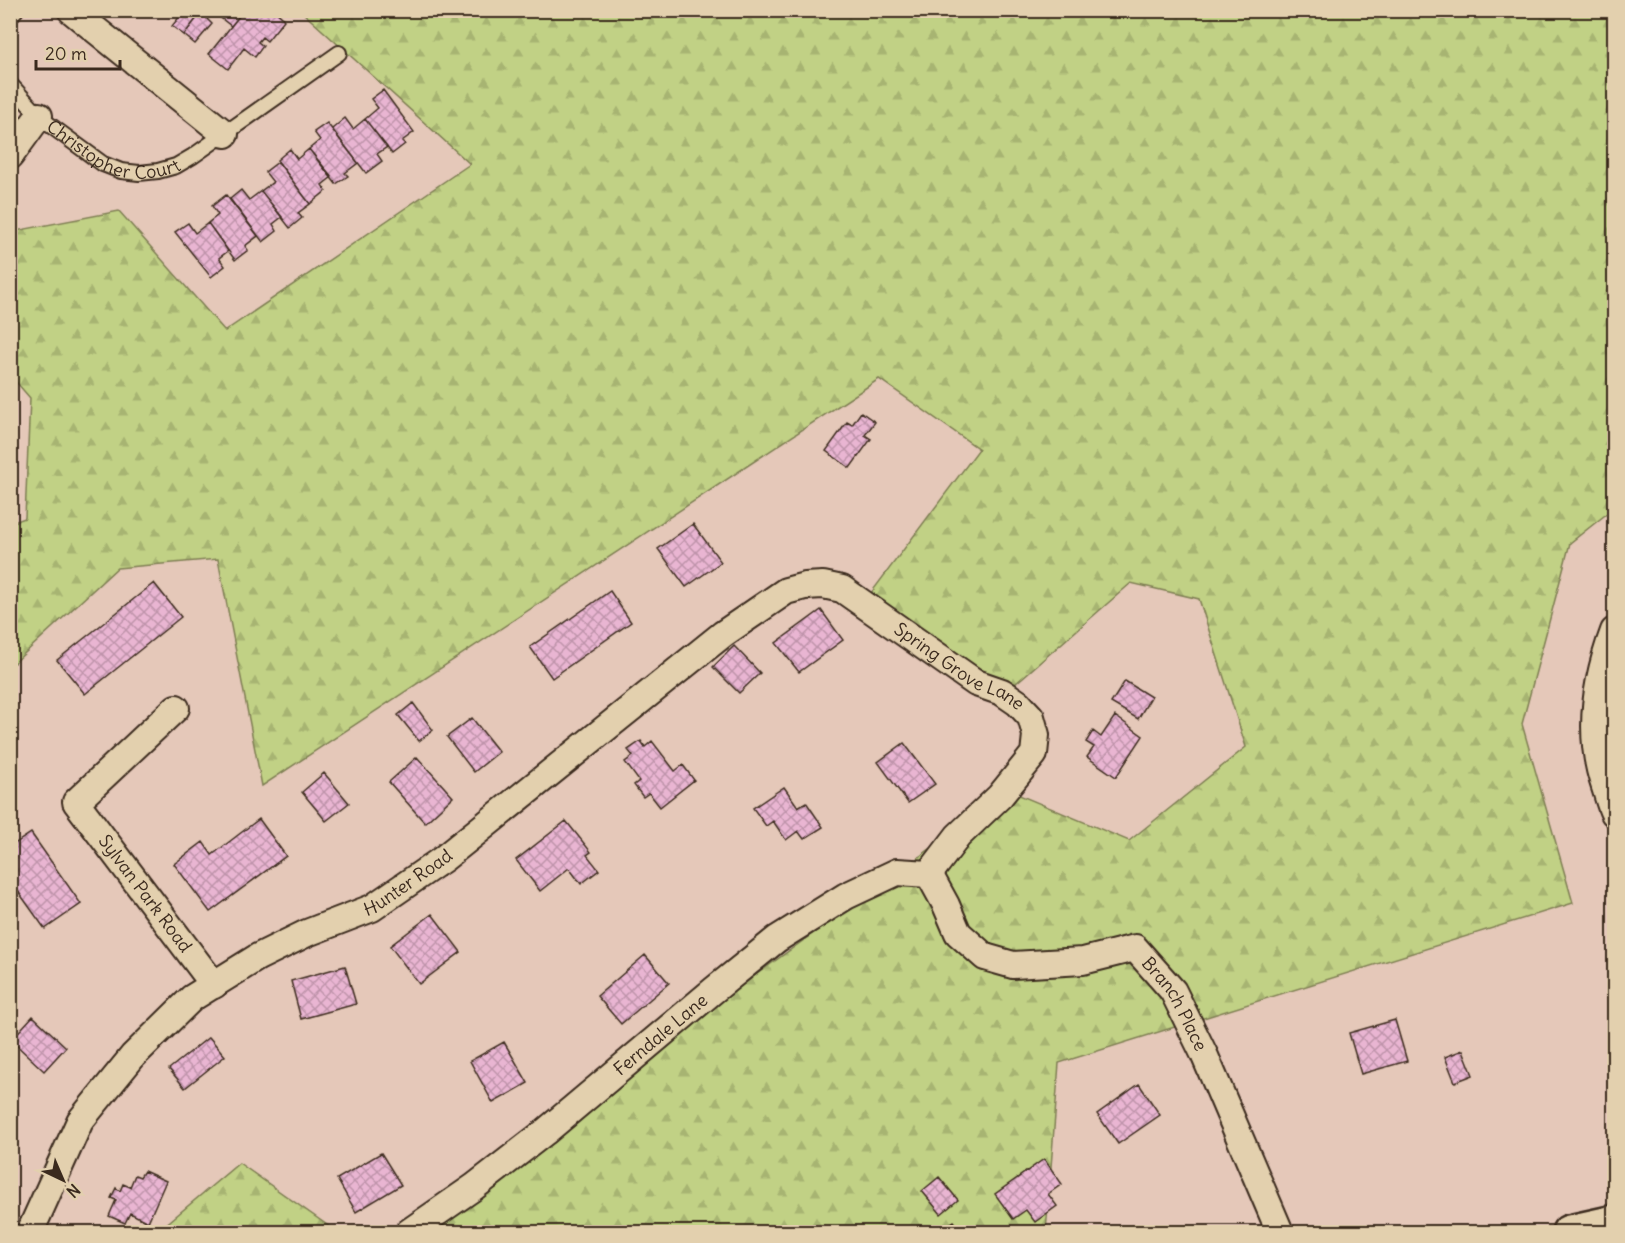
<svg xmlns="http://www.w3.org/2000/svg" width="1625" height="1243" font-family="Delius,sans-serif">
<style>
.forest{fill:url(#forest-firs);stroke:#7e7e52;stroke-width:1.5}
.building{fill:url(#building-cross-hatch);stroke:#3b2a1e;stroke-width:1.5}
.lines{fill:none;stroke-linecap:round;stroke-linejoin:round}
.service-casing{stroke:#3b2a1e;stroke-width:18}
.minor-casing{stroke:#3b2a1e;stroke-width:30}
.primary-casing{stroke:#3b2a1e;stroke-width:38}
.service{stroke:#e3d0ae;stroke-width:14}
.minor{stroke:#e3d0ae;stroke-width:26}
.primary{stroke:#e3d0ae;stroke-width:33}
.labels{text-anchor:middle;stroke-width:4.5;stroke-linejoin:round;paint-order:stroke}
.street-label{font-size:18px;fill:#3b2a1e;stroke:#e3d0ae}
</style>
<defs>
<pattern id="forest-firs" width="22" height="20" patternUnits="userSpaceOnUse" patternTransform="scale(1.5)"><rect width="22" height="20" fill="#c1d185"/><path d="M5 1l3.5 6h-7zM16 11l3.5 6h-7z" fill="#a7b472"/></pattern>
<pattern id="building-cross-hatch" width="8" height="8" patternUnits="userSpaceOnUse" patternTransform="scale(1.5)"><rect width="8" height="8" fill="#e9b5d2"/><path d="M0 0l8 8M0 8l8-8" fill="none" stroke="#be93aa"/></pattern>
</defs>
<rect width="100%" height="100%" fill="#e5c8b9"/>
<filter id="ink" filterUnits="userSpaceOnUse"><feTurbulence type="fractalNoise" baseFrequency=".0167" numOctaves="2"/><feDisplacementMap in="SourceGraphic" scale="12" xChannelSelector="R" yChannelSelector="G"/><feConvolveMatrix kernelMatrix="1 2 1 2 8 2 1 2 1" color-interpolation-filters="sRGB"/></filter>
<g filter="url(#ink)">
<path class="forest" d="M301,11h1313v497l-44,35 -48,181 51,179 -514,160 -13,169h-646l610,-441 119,50 117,-94 -47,-148 -68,-16 -124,108 -139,-94 111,-148 -100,-70 -617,407 -44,-227 -101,9 -103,95 -3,-2v-138l14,-5 5,-120 -19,-22 -1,-144 109,-21 106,120 245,-167z
M239,1163l98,69h-180z"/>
<path class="building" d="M185,10h18l-19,25 -12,-9z
M203,10h41l-13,16 -18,-14 -6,7 5,5 -17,20 -11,-9z
M244,10h30l8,7 2,3 -17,21 -5,-4 -4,5 5,4 -8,11 -11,-9 -16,21 -19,-15z
M383,90l31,42 -12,9 3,3 -13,10 -27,-35 13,-11 -7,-9z
M345,118l8,11 12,-10 22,28 -10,7 5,7 -16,12 -34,-44z
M327,123l31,40 -13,10 3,3 -12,8 -27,-35 11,-9 -6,-8z
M290,149l7,10 12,-10 23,28 -10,8 4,6 -16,13 -33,-44z
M278,162l32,42 -12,9 4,5 -12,10 -29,-37 12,-9 -8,-10z
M241,190l8,10 12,-9 21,26 -9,7 4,7 -14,11 -33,-43z
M226,195l32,41 -13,10 3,4 -13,10 -27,-37 10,-8 -6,-9z
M188,223l7,10 13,-10 20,28 -9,7 6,8 -14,11 -36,-45z
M861,412l14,10 -10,13 6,4 -21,29 -24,-17 21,-29 5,3z
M693,524l28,38 -35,25 -28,-38z
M154,583l27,34 -96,77 -28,-34z
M610,591l21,31 -79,56 -22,-31z
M821,610l22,30 -44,32 -23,-29z
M734,646l26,27 -21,20 -26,-26z
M1125,681l26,16 -13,22 -27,-16z
M413,703l20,27 -14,11 -21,-26z
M1115,716l28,20 -27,41 -29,-20 7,-10 -8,-5 7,-11 8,6z
M472,718l27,34 -25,20 -27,-35z
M641,741l4,6 7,-6 23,30 8,-6 11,15 -34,27 -11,-14 -6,4 -9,-12 5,-4 -14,-19 8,-6 -5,-6z
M904,743l31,41 -27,19 -30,-41z
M417,757l36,40 -28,26 -36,-41z
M324,773l25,30 -23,18 -24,-29z
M784,787l14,20 8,-5 17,25 -19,12 -6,-8 -12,9 -13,-19 -7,5 -13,-18z
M259,819l27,37 -76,56 -36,-48 29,-22 9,13z
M566,821l25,31 -4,3 12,15 -18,14 -12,-16 -29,23 -24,-31z
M31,833l50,71 -36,25 -35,-49v-33z
M432,914l29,38 -42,32 -29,-38z
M645,955l24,28 -48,41 -24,-28z
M345,966l11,38 -55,15 -10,-38z
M33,1016l33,31 -22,24 -33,-31z
M1395,1020l12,41 -46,13 -12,-41z
M209,1037l16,19 -40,32 -16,-19z
M504,1042l24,41 -35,20 -23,-42z
M1463,1050l10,25 -18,7 -10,-25z
M1139,1084l21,31 -42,29 -21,-30z
M381,1153l20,32 -45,27 -19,-33z
M1044,1159l18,25 -14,10 9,12 -22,16 -9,-12 -13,9 -18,-25z
M144,1171l22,10 -18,41 -18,-9 -5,10 -16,-7 7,-16 -5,-2 5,-10 4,3 3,-7 7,3 5,-12 5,2z
M939,1177l19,23 -17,14 -19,-23z
M954,1221l8,11h-25z"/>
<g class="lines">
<g class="service-casing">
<g id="service">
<path d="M10,17l6,-7"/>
<path id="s1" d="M10,84l33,36 60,44 18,7 18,2 19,-2 18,-5 17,-10 146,-103"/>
</g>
</g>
<g class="minor-casing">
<g id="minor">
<path d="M71,10l154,124"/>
<path d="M10,156l29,-40"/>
<path d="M1614,631c-19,51 -27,104 -9,156 3,9 5,18 9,26"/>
<path id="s2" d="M176,708l-100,94 138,183"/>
<path id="s3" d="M929,874l17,31 12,28 27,24 28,8 70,-4 52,-13 38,43 31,63 76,178"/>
<path id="s4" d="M30,1232l50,-111 53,-65 59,-58 66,-41 49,-24 65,-25 71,-49 280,-225 63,-43 19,-5 18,-1 19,4 134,94 26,9 16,11 13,14 5,18 -2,19 -34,42 -42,40 -29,38"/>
<path id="s5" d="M409,1232l65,-45 71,-55 169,-142 63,-51 69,-43 51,-24 32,2"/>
</g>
</g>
<g class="primary-casing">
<path id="primary" d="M1569,1232l45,-10"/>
</g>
<use href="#service" class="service"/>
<use href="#minor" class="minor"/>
<use href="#primary" class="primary"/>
</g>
</g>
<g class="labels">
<g class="street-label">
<text dy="6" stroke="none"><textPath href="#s1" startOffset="129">Christopher Court</textPath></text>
<text dy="6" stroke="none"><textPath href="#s4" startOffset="1210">Spring Grove Lane</textPath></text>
<text dy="6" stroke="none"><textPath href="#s4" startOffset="534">Hunter Road</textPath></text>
<text dy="6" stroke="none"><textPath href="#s2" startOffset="252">Sylvan Park Road</textPath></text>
<text dy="6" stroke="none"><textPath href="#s3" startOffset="324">Branch Place</textPath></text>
<text dy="6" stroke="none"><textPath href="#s5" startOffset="320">Ferndale Lane</textPath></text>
</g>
</g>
<rect width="1625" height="1243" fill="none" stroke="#e3d0ae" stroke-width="36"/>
<rect x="18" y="18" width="1589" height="1207" fill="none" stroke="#3b2a1e" stroke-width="2" filter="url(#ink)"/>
<g transform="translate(63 1180) rotate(136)" stroke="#e3d0ae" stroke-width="4.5" paint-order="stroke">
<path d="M0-4.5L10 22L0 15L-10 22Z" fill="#3b2a1e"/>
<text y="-9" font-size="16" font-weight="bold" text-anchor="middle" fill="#3b2a1e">N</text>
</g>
<path d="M36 60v9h84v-9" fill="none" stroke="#3b2a1e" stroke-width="3"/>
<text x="45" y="60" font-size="18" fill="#3b2a1e" stroke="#e3d0ae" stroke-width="4.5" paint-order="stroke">20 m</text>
</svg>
